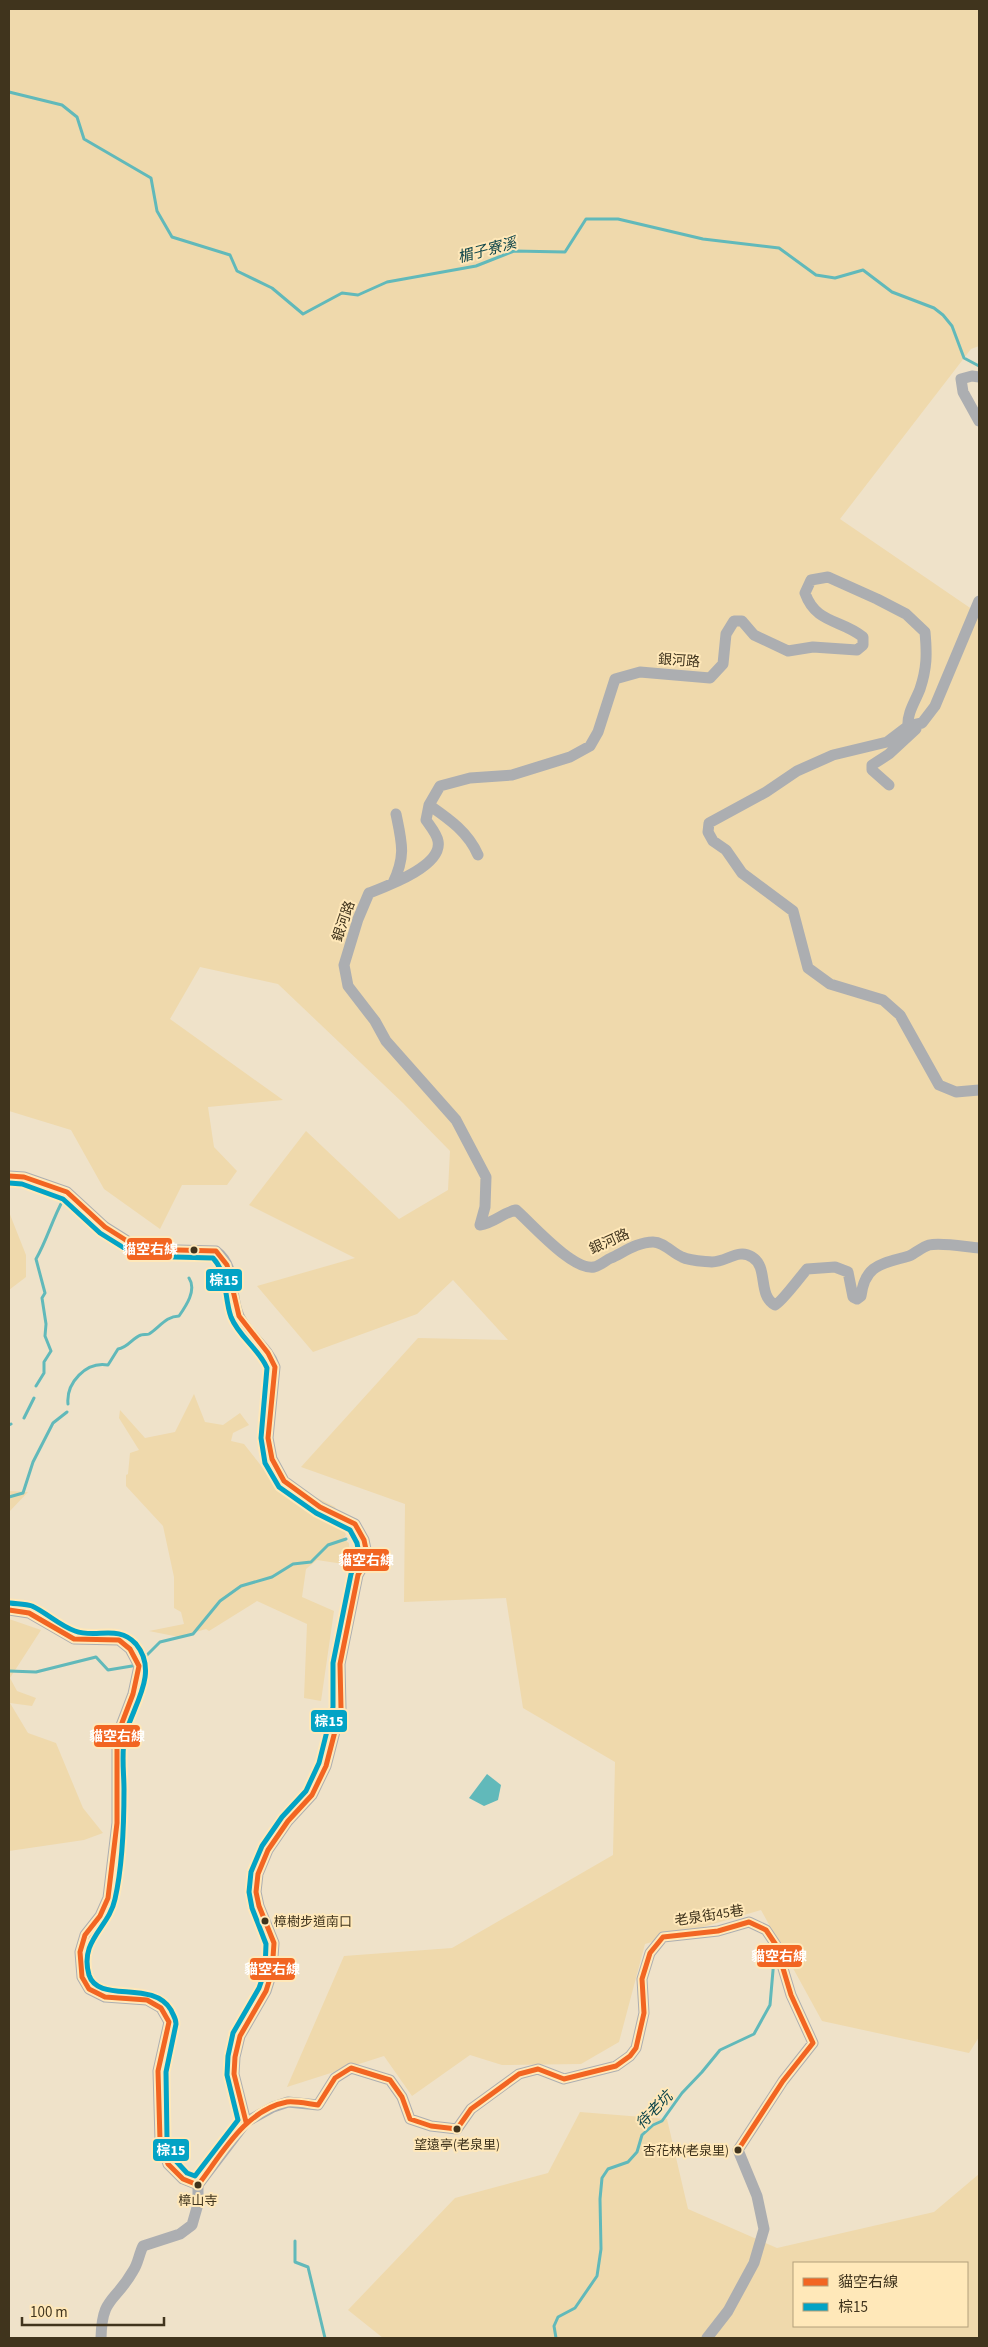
<svg xmlns="http://www.w3.org/2000/svg" width="988" height="2347" font-family="'Source Sans 3','Noto Sans TC',sans-serif">
<style>
.green{fill:#efd9ac;fill-rule:evenodd}
.water{fill:#61b9ba}
.lines{fill:none;stroke-linecap:round;stroke-linejoin:round}
.stream{stroke:#61b9ba;stroke-width:3}
.minor{stroke:#acaeb1;stroke-width:11}
.bus-1-casing{stroke:#ffe8b9;stroke-width:9}
.bus-2-casing{stroke:#ffe8b9;stroke-width:9}
.bus-1{stroke:#f26522;stroke-width:5}
.bus-2{stroke:#03a3c5;stroke-width:5}
.bus-dot{fill:#40341d;stroke:#ffe8b9;stroke-width:2}
.labels{text-anchor:middle;stroke-width:4;stroke-linejoin:round;paint-order:stroke}
.bus-label{font-size:13px;fill:#40341d;stroke:#ffe8b9}
.street-label{font-size:14px;fill:#40341d;stroke:#ffe8b9}
.water-label{font-size:15px;font-style:italic;fill:#0d4449;stroke:#ffe8b9}
.line-badge{stroke:#ffe8b9;stroke-width:2}
.badge-label{font-size:14px;text-anchor:middle;font-weight:bold;fill:#fff}
</style>
<rect width="100%" height="100%" fill="#efe2c9"/>
<path class="green" d="M9,9h970v337l-8,3 -131,170 139,95v1423l-10,16 -147,-32 -61,-111 -116,34 -26,98 -38,22 -79,1 -32,-10 -58,41 -28,-40 -97,31 57,-131 108,-8 161,-93 2,-93 -92,-54 -17,-110 -102,4 1,-98 -104,-37 117,-129 90,2 -55,-60 -36,34 -104,38 -56,-66 98,-28 -106,-53 57,-74 93,88 49,-29 2,-39 -47,-48 -125,-119 -78,-17 -30,52 113,81 -75,7 6,40 23,24 -10,14h-45l-22,44 -56,-40 -33,-59 -62,-19z
M9,1212l17,43v22l-17,13z
M194,1394l11,28 18,3 17,-12 9,12 -16,8 -2,8 13,3 22,28 69,35 11,28 -3,4 6,4 1,22 -33,-5 -11,9 -4,28 32,14 -13,90 -17,-3 3,-74 -50,-23 -48,30 -3,-2 -27,8 -30,-6 35,-7 -3,-12 -7,-4v-31l-11,-51 -37,-40v-11l2,-1 2,-21 9,-3 -20,-32 1,-8 25,28 30,-6z
M9,1491l19,1 -19,20z
M9,1619l32,11 -31,48 7,13 19,7 -4,8 -22,-3 18,30 28,10 27,65 20,25 -19,7 -75,11z
M580,2112l87,7 21,90 89,39 157,-36 45,-38v164h-596l-35,-28 107,-112 93,-25zM794,2263h173v63h-173z"/>
<path class="water" d="M487,1774l14,11 -3,15 -14,6 -15,-8z"/>
<g class="lines">
<path class="stream" d="M9,92l53,13 15,12 7,22 67,39 6,33 15,26 58,18 7,16 35,17 31,26 39,-21 16,2 29,-13 89,-16 38,-15 51,1 21,-33h32l85,20 76,9 37,27 19,3 28,-8 29,22 42,16 9,7 9,11 12,32 15,8
M36,1386l8,-13v-11l7,-11 -6,-15 1,-12 -4,-26 3,-5 -9,-34c11,-19 16,-39 27,-59
M68,1404c-2,-21 18,-43 40,-39l10,-16c10,-1 14,-11 23,-14 2,-1 6,0 8,-1 10,-6 17,-18 30,-18 7,-10 18,-26 10,-38
M24,1418l10,-20
M9,1425l2,-1
M9,1497l14,-4 10,-31 20,-39 14,-11
M144,1658l16,-16 33,-8 27,-33 21,-15 31,-9 21,-13 18,-2 17,-17 18,-6
M9,1671l27,1 60,-15 12,13 24,-4
M295,2241v21l13,5 17,71
M556,2338l-2,-12 4,-9 17,-9 22,-32 4,-27 -1,-50 2,-21 6,-9 20,-7 9,-10 5,-17 11,-10 9,-4 20,-28 20,-21 18,-22 34,-16 16,-29 4,-46"/>
<path class="minor" d="M979,377l-7,-1 -11,3 2,13 16,29
M979,601l-44,105 -13,17 -14,3 -21,16 -54,13 -36,16 -31,21 -57,31 -1,9 5,9 13,9 16,23 51,38 15,57 22,16 53,16 17,15 39,70 17,7 23,-2
M908,726c-1,-13 7,-24 12,-37 7,-21 7,-35 5,-57l-19,-18 -29,-15 -49,-22 -17,3 -6,13c11,31 36,26 58,44v8l-6,5 -44,-3 -25,4 -34,-16 -12,-14h-8l-8,13 -3,30 -13,14 -70,-6 -25,7 -17,53 -8,14 -20,11 -58,18 -42,3 -30,8 -11,19 -3,15c4,6 11,14 12,21 5,25 -51,45 -69,52l-11,26 -14,46 4,21 27,35 11,20 70,79 30,57 -1,30 -5,18c14,-2 22,-12 36,-15 16,14 57,61 78,57 6,-1 12,-7 17,-9 13,-6 27,-16 42,-16 11,0 19,11 29,15 8,4 21,4 30,5 15,0 26,-14 40,-5 17,10 5,38 23,48 6,-2 26,-29 32,-36l28,-2 13,5 5,25 4,2 4,-3c4,-32 21,-32 48,-40 7,-3 13,-9 20,-11 12,-3 37,2 50,3
M889,785l-17,-15v-5l17,-11 27,-25
M429,805c20,14 39,27 49,50
M393,883c13,-27 9,-40 3,-69
M9,1176l15,1 43,15 38,35 35,22 76,2c21,16 13,43 23,65 9,19 29,31 36,51l-7,71 4,21 12,22 36,26 35,17 9,16 3,14 -1,7 -8,14 -18,89 1,44 -15,58 -14,29 -24,26 -20,29 -10,24 -2,18 3,14 15,37 -2,29 -6,19 -26,45 -5,21 -1,17 12,48
M9,1610l20,3 45,26 45,1 11,9 9,17 -6,28 -16,42v87l-9,75 -8,18 -15,19 -5,17 2,25 7,12 16,8 42,3 14,8 8,14 -11,49 2,69 8,24 15,15 15,6
M101,2338c1,-42 14,-35 32,-67 5,-7 6,-17 10,-25l37,-12 12,-9 6,-21v-19l48,-63 27,-15 15,-5 30,3 17,-27 16,-10 39,12 12,17 8,22 21,7 26,3 14,-20 48,-35 19,-5 26,10 52,-13 14,-10 6,-8 8,-35 -2,-34 8,-26 13,-16 55,-6 31,-9 17,8 10,15 15,50 22,48 -30,38 -45,69 19,46 7,33 -10,34 -26,48 -21,27"/>
<g class="bus-1-casing">
<path id="bus-1" d="M9,1176l15,1 43,15 38,35 35,22 76,2 11,14 12,51 29,37 7,14 -7,71 4,21 12,22 36,26 35,17 9,16 3,14 -1,7 -8,14 -18,89 1,44 -15,58 -14,29 -24,26 -20,29 -10,24 -2,18 3,14 15,37 -2,29 -6,19 -26,45 -5,21 -1,17 12,48
M9,1610l20,3 45,26 45,1 11,9 9,17 -6,28 -16,42v87l-9,75 -8,18 -15,19 -5,17 2,25 7,12 16,8 42,3 14,8 8,14 -11,49 2,69 8,24 15,15 15,6c24,-31 47,-75 89,-83 9,-1 22,2 31,3l17,-27 16,-10 39,12 12,17 8,22 21,7 26,3 14,-20 48,-35 19,-5 26,10 52,-13 14,-10 6,-8 8,-35 -2,-34 8,-26 13,-16 55,-6 31,-9 17,8 10,15 15,50 22,48 -30,38 -45,69"/>
</g>
<g class="bus-2-casing">
<path id="bus-2" d="M9,1183l13,1 41,15 37,34 37,23 76,2c15,16 11,40 18,59 8,20 28,32 36,51l-6,70 4,25 14,24 37,26 34,17 7,13 2,11 -8,20 -18,89v44l-14,56 -13,28 -24,26 -20,29 -11,26 -2,20 3,16 14,36 -1,27 -6,17 -26,45 -5,23 -1,19 11,45 -43,56 -8,-3 -12,-13 -8,-21 -1,-67 10,-48c0,-6 -3,-9 -5,-14 -18,-31 -73,-6 -82,-35 -10,-35 20,-47 26,-76 8,-35 9,-74 9,-110 0,-16 -3,-37 1,-53 7,-29 35,-63 11,-92 -18,-20 -40,-5 -61,-13 -15,-5 -28,-18 -43,-25 -6,-2 -15,-2 -22,-3"/>
</g>
<use href="#bus-1" class="bus-1"/>
<use href="#bus-2" class="bus-2"/>
</g>
<g class="bus-dot">
<circle cx="194" cy="1250" r="4.5"/>
<circle cx="265" cy="1921" r="4.5"/>
<circle cx="457" cy="2129" r="4.5"/>
<circle cx="738" cy="2150" r="4.5"/>
<circle cx="198" cy="2185" r="4.5"/>
</g>
<g class="labels">
<g class="bus-label">
<text x="274" y="1926" text-anchor="start">樟樹步道南口</text>
<text x="457" y="2149">望遠亭(老泉里)</text>
<text x="729" y="2155" text-anchor="end">杏花林(老泉里)</text>
<text x="198" y="2205">樟山寺</text>
</g>
<g class="street-label">
<text transform="translate(679 660) rotate(4)" y="5">銀河路</text>
<text transform="translate(343 921) rotate(-71)" y="5">銀河路</text>
<text transform="translate(609 1241) rotate(-24)" y="5">銀河路</text>
<text transform="translate(709 1915) rotate(-9)" y="5">老泉街45巷</text>
</g>
<g class="water-label">
<text transform="translate(487 250) rotate(-15)" y="5">楣子寮溪</text>
<text transform="translate(654 2110) rotate(-46)" y="5">待老坑</text>
</g>
</g>
<g class="line-badge">
<rect x="126" y="1237" width="47" height="24" rx="5" fill="#f26522"/>
<rect x="205" y="1268" width="38" height="24" rx="5" fill="#03a3c5"/>
<rect x="342" y="1548" width="48" height="24" rx="5" fill="#f26522"/>
<rect x="310" y="1709" width="38" height="24" rx="5" fill="#03a3c5"/>
<rect x="93" y="1724" width="48" height="24" rx="5" fill="#f26522"/>
<rect x="756" y="1944" width="47" height="24" rx="5" fill="#f26522"/>
<rect x="249" y="1957" width="47" height="24" rx="5" fill="#f26522"/>
<rect x="152" y="2138" width="38" height="24" rx="5" fill="#03a3c5"/>
</g>
<g class="badge-label">
<text x="150" y="1254">貓空右線</text>
<text x="224" y="1285">棕15</text>
<text x="366" y="1565">貓空右線</text>
<text x="329" y="1726">棕15</text>
<text x="117" y="1741">貓空右線</text>
<text x="779" y="1961">貓空右線</text>
<text x="272" y="1974">貓空右線</text>
<text x="171" y="2155">棕15</text>
</g>
<rect width="988" height="2347" fill="none" stroke="#40341d" stroke-width="20"/>
<rect x="793" y="2262" width="175" height="65" fill="#ffe8b9" stroke="#b3a07b"/>
<rect x="803" y="2278" width="25" height="8" fill="#f26522" stroke="#b3a07b"/>
<text x="838" y="2287" font-size="15" fill="#40341d">貓空右線</text>
<rect x="803" y="2303" width="25" height="8" fill="#03a3c5" stroke="#b3a07b"/>
<text x="838" y="2312" font-size="15" fill="#40341d">棕15</text>
<path d="M22 2317v8h142v-8" fill="none" stroke="#40341d" stroke-width="2.5"/>
<text x="30" y="2317" font-size="15" fill="#40341d" stroke="#ffe8b9" stroke-width="4" paint-order="stroke">100 m</text>
</svg>
